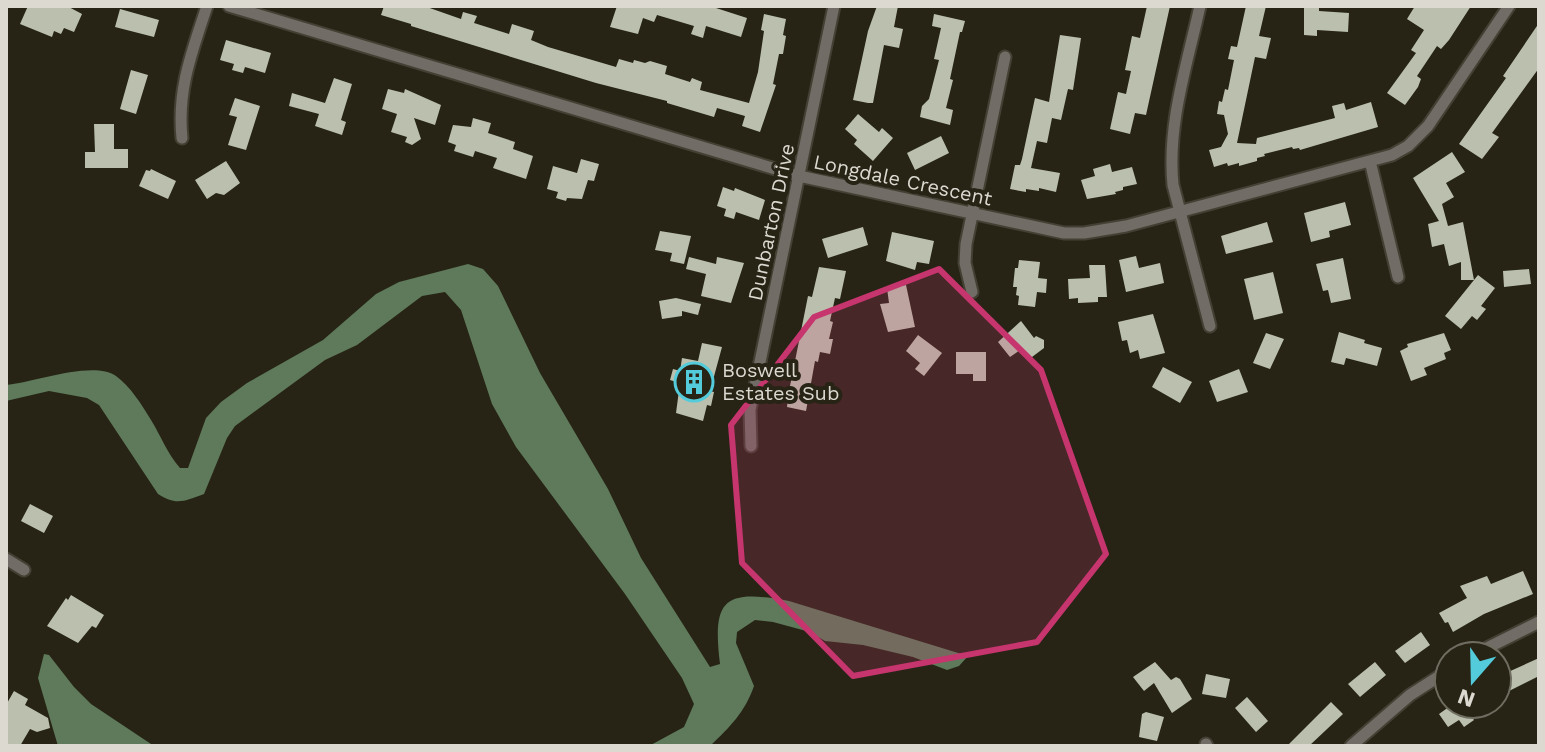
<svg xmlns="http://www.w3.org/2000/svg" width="1545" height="752" font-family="'Work Sans',sans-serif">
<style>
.water{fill:#5e7a5a}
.building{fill:#bbc0ae}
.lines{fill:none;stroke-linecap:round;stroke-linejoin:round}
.street-casing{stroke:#444134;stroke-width:15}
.street{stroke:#716c66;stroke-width:11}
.marked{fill:#c6356d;fill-opacity:0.2;stroke:#c6356d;stroke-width:6;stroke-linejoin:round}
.labels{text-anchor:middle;stroke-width:8;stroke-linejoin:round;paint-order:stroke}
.street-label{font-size:20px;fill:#dbd9d0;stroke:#272416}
.poi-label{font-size:20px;fill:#dbd9d0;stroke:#272416;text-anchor:start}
</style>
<rect width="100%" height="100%" fill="#272416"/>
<path class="water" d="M468,264l15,5 15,17 42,87 68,116 33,69 69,109 10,-3c-8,-65 4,-75 69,-63l179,55 -9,10 -12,4 -34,-13 -50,-12 -38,-4 -15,-9 -37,-10 -18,-2 -18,12 -1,11 18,43c-9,26 -24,41 -44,60h-61l35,-19 10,-23 -12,-26 -57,-84 -109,-147 -24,-43 -31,-94 -16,-18 -23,4 -65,49 -32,15 -90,66 -8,12 -23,56c-19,7 -28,12 -46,0l-59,-89 -12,-7 -38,-7 -43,10v-16c28,-2 86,-25 110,-9 14,10 26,29 35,44 10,16 16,33 29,48h8l18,-50 15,-16 26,-19 76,-43 53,-46 23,-12z
M44,654l5,1 25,32 17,17 63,42h-96l-20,-68z"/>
<path class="building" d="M28,6h39l15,8 -8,18 -10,-4 -3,6 -7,-3 -2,6 -32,-13z
M384,6h40l37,13 2,-7 14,4 -3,7 35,11 3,-10 22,7 -3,9 17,7 68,20 3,-8 14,4 1,-3 11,3 5,-2 17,5 -2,8 25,8 2,-4 10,4 -2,8 49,13 9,-31 6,-41 -3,-1 3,-16 22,5 -3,16 3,1 -3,18h-4l-6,30 3,1 -16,47 -18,-6 3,-10 -28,-8 -3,9 -47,-14v-2l-71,-18 -185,-57v-2l-30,-9z
M617,6h100l-1,2 31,10 -6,19 -35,-11 -3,12 -12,-4 3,-8 -37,-11 -3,7 -11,-4 -5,16 -28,-7z
M877,6h21l-4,21 9,2 -4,19 -15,-3 -11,58h-5l-15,-3 15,-69z
M1147,6h23l-24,109 -11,-2 -5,21 -20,-5 8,-37 8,2 5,-23 -6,-1 7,-34 8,2z
M1246,6h20l-7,30 12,2 -5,21 -11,-2 -18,86 19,1 1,-6 78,-20 -3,-12 12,-3 2,7 25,-8 7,25 -78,23 -1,-2 -6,1 -1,-2 -28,7 1,2 -8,2v3l-18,5v-3l-11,3 -1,-3 -13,4 -5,-17 12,-3 7,-13 -4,-19 -7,-1 2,-13 3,1 3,-13 3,1 6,-30 -6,-1 3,-13 6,1z
M1304,6h15v5l30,2 -1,19 -31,-2v6l-13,-1z
M1415,6h56l-22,34 -8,9 -4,-3 -20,30 4,3 -3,8 -13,18 -18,-12 29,-40 -5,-3 13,-20 -17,-11z
M120,9l39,11 -5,17 -39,-10z
M934,14l31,7 -3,11h-2l-10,47 3,1 -7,28 7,2 -3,15 -30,-8 2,-11 7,-7 10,-39 -5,-1 7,-31 -9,-2z
M1539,23v45l-47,65 7,4 -17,22 -23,-15 47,-66 -3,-2z
M1060,35l21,3 -8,52 -5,-1 -7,31 -9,-2 -5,25 -10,-2 -6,27 29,5 -4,19 -17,-4v3l-13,-2v3l-16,-3 5,-24h5l2,-6 13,-61 14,4z
M226,40l45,13 -6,20 -20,-6 -2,6 -11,-3 2,-6 -14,-4z
M131,70l17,5 -12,39 -16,-5z
M334,78l18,6 -11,36 5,2 -4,13 -27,-9 4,-12 -30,-8 3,-13 33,10z
M388,89l16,4 1,-4 36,16 -6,20 -21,-7 7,21 -9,6 -7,-3 2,-5 -16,-5 6,-18 -15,-5z
M235,98l25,8 -14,44 -18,-5 9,-28 -8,-2z
M858,114l21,18 3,-4 11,10 -20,23 -19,-17 3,-4 -12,-11z
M473,118l18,5 -3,10 27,9 -2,7 20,7 -7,23 -33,-11 4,-10 -22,-7 -2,6 -19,-6 2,-6 -8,-3 5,-17 18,2z
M94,124h20v25h14v19h-43v-16h10z
M941,136l8,17 -34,17 -8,-17z
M1452,152l13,20 -19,11 8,14 -12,7 6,22 15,-4 11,58h-13v-18l-12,4 -5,-22 -12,3 -4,-23 11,-3 -26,-43z
M581,159l18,5 -5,17 -6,-1 -6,19 -15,-1 -1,3 -10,-3 2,-6 -11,-3 6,-23 24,7z
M226,161l14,22 -16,12 -8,-2 -9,6 -12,-19z
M1110,164l2,8 20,-5 5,17 -14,3v3l-8,2 1,2 -29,5 -6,-19 14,-4 -2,-7z
M151,169l25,12 -8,18 -29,-13 7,-16 4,1z
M723,187l11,4 1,-3 30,12 -6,20 -23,-8 -2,7 -10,-3 2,-7 -9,-3z
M1345,202l6,23 -22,6 1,6 -19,5 -7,-29z
M1267,222l6,20 -47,12 -5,-18z
M863,227l5,18 -40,13 -6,-19z
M660,231l31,5 -7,28 -14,-3 2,-8 -17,-3z
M892,232l42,9 -5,23 -12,-2 -2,8 -29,-9z
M1136,256l3,12 21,-5 4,20 -38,9 -7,-32z
M689,257l27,7 1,-7 27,6 -13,40 -30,-7 5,-22 -20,-5z
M1343,258l8,41 -20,4 -3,-13 -5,1 -7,-27z
M1019,260l21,2 -2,16 9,1 -1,14 -9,-1 -2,15 -17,-2 1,-9 -3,-1 1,-8h-4l2,-19h3z
M1089,265h16l2,32h-9v5l-20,1v-5l-9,1 -1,-20 22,-1z
M819,267l27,4 -6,28 -5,-1 -5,23 3,1 -4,17h4l-3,15 -10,-2 -2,10 -3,-1 -9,50 -19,-4 1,-11 20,-100 4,1z
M1529,269l2,15 -27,3 -1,-16z
M1273,272l10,41 -29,7 -10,-41z
M1478,275l17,13 -14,18 5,3 -9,11 -5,-4 -11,13 -16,-13z
M906,285l9,42 -27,5 -8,-28 9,-1 -2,-15z
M676,298l25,6 -3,11 -16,-4v5l-20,3 -3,-18z
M1153,314l12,39 -25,6 -2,-9 -8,3 -3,-13 -5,1 -4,-19z
M1021,321l13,17 2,-2 8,4v8l-16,12 -8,-10 -10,7 -12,-15z
M1339,332l26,8 -1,3 18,5 -5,18 -31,-8 -2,7 -13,-3z
M1266,333l18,6 -14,30 -17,-6z
M1444,333l7,17 -7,3 2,6 -22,9 3,7 -16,6 -11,-30 8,-4 -1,-3z
M918,335l24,18 -18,23 -9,-7 5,-6 -14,-12z
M702,343l20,4 -12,44 4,1 -3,14 -4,-1 -4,16 -27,-8 4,-30 -10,-3 3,-11 7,2 2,-13 16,3z
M956,352h30v29h-13v-7h-17z
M1163,367l29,15 -12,21 -28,-16z
M1239,369l9,23 -31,10 -8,-21z
M30,504l23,12 -9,17 -23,-12z
M1523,571l10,23 -49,20 -31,18 -5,-10 -3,1 -6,-10 28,-15 -7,-12 27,-10 4,8z
M71,595l33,20 -8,13 -4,-2 -14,17 -31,-17 19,-28 2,2z
M1421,632l9,13 -25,18 -10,-12z
M1539,658v18l-42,21v-20z
M1155,662l16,18 5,-3 4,2 12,20 -20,14 -18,-30 -10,8 -11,-14z
M1375,662l11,13 -26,22 -12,-13z
M1206,674l24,5 -4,19 -24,-4z
M14,691l14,8 -3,6 23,13 2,10 -13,4 -7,-3 -10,17h-14v-41z
M1247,697l21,24 -12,11 -21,-24z
M1331,702l12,12 -34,32h-22z
M1453,704h9l12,16 -10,7 -5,-7 -11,7 -9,-13z
M1146,712l18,5 -7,24 -18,-4 3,-23z"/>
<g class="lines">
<g class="street-casing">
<path id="street" d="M229,6l570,170 265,57h20l42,-7 266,-71 16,-9 20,-20 81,-120
M1200,6c-13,59 -33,118 -27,179l37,141
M182,138c-5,-49 10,-86 25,-132
M1370,161l28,116
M972,292l-7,-29 1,-19 39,-187
M751,446l-1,-36 84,-404
M6,559l18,11
M1471,656l68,-34
M1206,744l1,2
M1351,746l59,-51 39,-25"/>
</g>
<use href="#street" class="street"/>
</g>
<path class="marked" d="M939,269l102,101 65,184 -69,88 -184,34 -111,-113 -11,-138 83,-108z"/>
<defs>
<g id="building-ring" transform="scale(2)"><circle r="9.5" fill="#272416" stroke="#53cbdb" stroke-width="1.5"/><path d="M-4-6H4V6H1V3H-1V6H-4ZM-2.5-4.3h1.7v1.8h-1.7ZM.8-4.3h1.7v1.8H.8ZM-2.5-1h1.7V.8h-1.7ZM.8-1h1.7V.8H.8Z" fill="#53cbdb"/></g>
</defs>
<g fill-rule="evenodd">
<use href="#building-ring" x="694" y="382"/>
</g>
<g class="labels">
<g class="street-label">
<text transform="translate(903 180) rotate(12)" y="7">Longdale Crescent</text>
<text transform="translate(771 222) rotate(-78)" y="7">Dunbarton Drive</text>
</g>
<g class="poi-label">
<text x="722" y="377">Boswell<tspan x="722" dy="23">Estates Sub</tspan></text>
</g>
</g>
<rect width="1545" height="752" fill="none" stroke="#dbd9d0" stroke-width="16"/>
<g transform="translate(1473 680) rotate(200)"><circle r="38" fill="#272416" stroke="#6f6c60" stroke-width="2"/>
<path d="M0-6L14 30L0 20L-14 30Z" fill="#53cbdb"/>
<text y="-12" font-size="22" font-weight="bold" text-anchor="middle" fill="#dbd9d0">N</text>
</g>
</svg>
